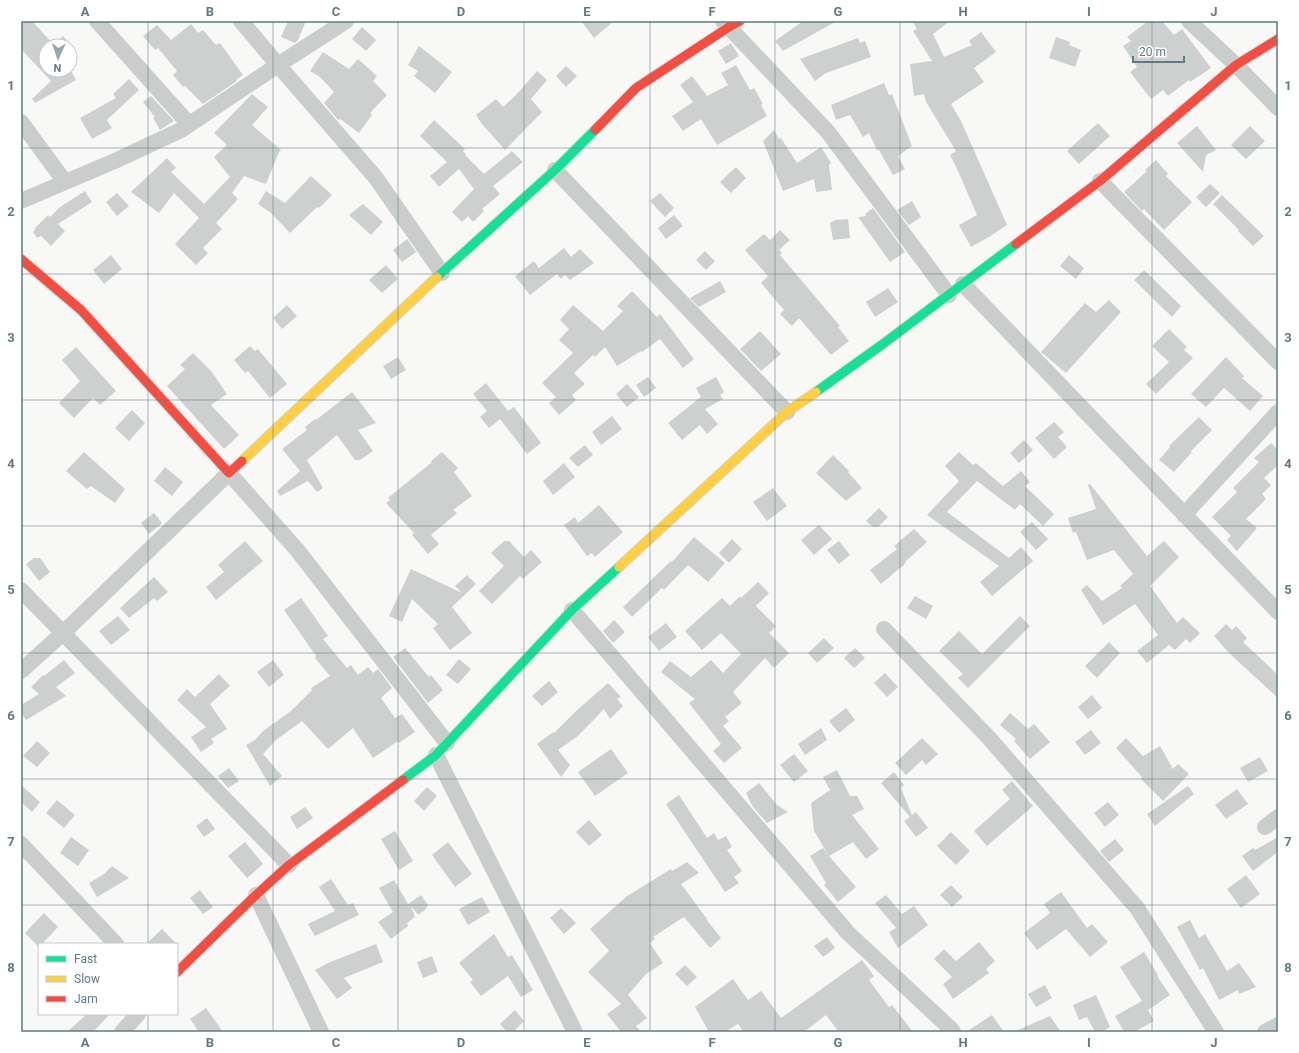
<svg xmlns="http://www.w3.org/2000/svg" width="1299" height="1053" font-family="Roboto,sans-serif">
<style>
.building{fill:#ced0d0}
.lines{fill:none;stroke-linecap:round;stroke-linejoin:round}
.fast-casing{stroke:#d4d5d5;stroke-width:11}
.slow-casing{stroke:#d4d5d5;stroke-width:11}
.jam-casing{stroke:#d4d5d5;stroke-width:11}
.street{stroke:#cbcdcd;stroke-width:16}
.fast{stroke:#16e098;stroke-width:9}
.slow{stroke:#ffcf43;stroke-width:9}
.jam{stroke:#f24e42;stroke-width:9}
.grid{fill:none;stroke:#647881;stroke-width:1;stroke-opacity:0.55}
.neatline{fill:none;stroke:#647881;stroke-width:1.5}
.grid-label{font-size:13px;text-anchor:middle;font-weight:bold;fill:#647881}
</style>
<rect width="100%" height="100%" fill="#f8f8f7"/>
<path class="building" d="M21,21h11l22,24 9,-9 13,15 -6,6v-11h-24v24l24,-1 6,11 -41,23 -3,-4 19,-18 -30,-32z
M288,21h18l-8,19 -3,3 -14,-6z
M581,21h33l-20,17z
M803,21h34l-54,30 -8,-10z
M912,21h38l-17,13 11,23 28,-12 -3,-4 12,-9 15,20 -22,16 10,14 -33,22 10,17 46,104 -18,12 -18,10 -12,-22 18,-10 -19,-44 -8,-16 6,-4 -30,-49 -2,-8 -10,2 -4,-32 22,-3 -19,-30 4,-2z
M1148,21h14l12,14 8,-6 29,39 -21,14 -1,-2 -21,16 -5,-6 -12,9 -21,-27 7,-5 -14,-21 8,-5 -4,-4z
M191,24l7,9 5,-3 13,15 4,-2 23,32 -7,5 1,1 -34,23 -18,-18 -2,1 -10,-12 4,-4 -19,-23 -3,2 -12,-14 14,-11 14,15z
M362,27l14,13 -10,11 -14,-12z
M1056,37l14,5 -1,3 12,5 -6,17 -26,-9z
M858,38l2,5 5,-2 6,16 -45,16 -11,8 -15,-22z
M731,43l8,13 -13,8 -8,-13z
M419,46l33,26 -17,21 -21,-17 4,-5 -10,-6z
M323,52l26,17 9,-10 19,17 -4,5 14,14 -17,18 2,2 -13,18 -19,-14 -2,1 -14,-17 10,-11 -14,-15 -10,-6z
M736,65l14,25 4,-2 9,16 -2,1 6,11 -50,29 -16,-26 -18,12 -11,-15 21,-14 -13,-17 12,-9 15,20 21,-11 -7,-12z
M566,66l11,10 -11,11 -10,-11z
M537,71l10,9 -16,19 11,13 -37,38 -23,-26 -6,-9 20,-16 7,8 13,-12z
M129,79l10,11 -32,30 5,8 -20,11 -12,-21 36,-20 -3,-4z
M884,83l5,12 3,-1 20,52 -14,10 7,13 -12,6 -14,-25h-2l-8,-17 -6,4 -13,-22 -14,5 -5,-15z
M252,94l16,13 -16,18 29,25 -2,2 -13,32 -22,-8 -12,17 6,6 -22,24 6,6 -19,19 5,5 -12,12 -21,-21 24,-26 -25,-25 -15,20 -28,-21 36,-34 9,10 -5,4 33,32 26,-27 -16,-20 13,-12 -13,-12z
M151,96l23,25 -14,9 -7,-12 2,-1 -12,-15z
M434,120l31,29 -2,2 3,3 -1,1 19,19 28,-23 11,11 -30,24 7,8 -18,15 2,2 -11,11 -5,-6 -6,6 -10,-10 22,-23 -15,-20 -20,18 -9,-11 17,-14 -27,-26z
M1098,123l12,13 -31,28 -12,-13z
M1197,126l19,24 -10,5 -3,17 -26,-29z
M1250,126l15,15 -19,18 -15,-14z
M774,130l5,9 2,-1 16,25 24,-16 10,16 -2,2 3,25 -16,2 -2,-13 -31,12 -20,-50z
M1156,160l12,14 -2,2 26,26 -28,28 -20,-21 -2,2 -18,-19 23,-21 -2,-1z
M736,167l10,11 -15,15 -11,-11z
M311,176l21,19 -13,13 -2,-1 -27,26 -19,-20 -13,-9 8,-13 19,12z
M1210,184l10,9 -14,14 -10,-10z
M85,191l7,11 -34,22 7,7 -14,15 -10,-10 -4,2 -4,-6 2,-2 -1,-1 14,-14 2,2 10,-10z
M117,193l12,13 -12,10 -11,-14z
M660,193l14,15 -9,9 -15,-16z
M1222,195l42,41 -11,10 -15,-15 1,-1 -26,-26z
M912,201l9,16 -12,8 -12,-15z
M363,204l20,18 -12,13 -22,-20z
M873,208l32,44 -15,10 -32,-45 8,-1 -1,-2z
M674,215l9,11 -17,13 -8,-11z
M848,219l2,19 -17,2 -3,-17 5,-3z
M780,230l10,10 -11,10 3,3 -2,2 60,71 -2,1 11,14 -18,14 -32,-37 -7,8 -12,-12 4,-4 -23,-27 7,-7 -23,-26 19,-16 6,6z
M407,239l9,13 -14,10 -9,-12z
M564,248l7,9 9,-8 14,14 -24,17 -5,-5 -4,4 -4,-5 -27,21 -15,-19 19,-15 5,7z
M705,251l10,10 -9,9 -10,-10z
M111,255l11,14 -18,15 -11,-14z
M1069,255l15,13 -8,11 -16,-13z
M386,265l12,14 -16,14 -13,-13z
M1144,270l37,36 -9,11 -38,-37z
M720,281l6,11 -27,15 -9,-9z
M888,288l10,14 -23,15 -9,-15z
M632,291l25,26 3,-3 34,45 -11,9 -23,-29 -18,13 -1,-1 -24,15 -12,-19 -10,10 -2,-2 -19,18 11,11 -13,11 4,5 -17,15 -10,-12 7,-6 -14,-14 31,-30 -14,-13 10,-11 -9,-9 13,-15 30,26 20,-20 -6,-5z
M1109,300l12,12 -55,61 -25,-21 44,-49 11,9z
M287,305l10,11 -15,13 -9,-11z
M1169,329l18,18 -3,3 9,8 -37,36 -10,-10 23,-22 -17,-16z
M760,331l21,23 -20,17 -21,-22z
M250,346l5,5 3,-2 29,35 -17,14 -22,-27 -3,2 -11,-13z
M76,347l40,44 -16,14 -7,-7 -19,20 -15,-15 21,-22 -18,-21z
M193,353l18,18 16,23 -16,11 28,30 -15,14 -57,-63 18,-17 -5,-4z
M398,357l8,13 -15,9 -8,-13z
M1226,357l18,19 -2,2 21,18 -13,15 -26,-23 -18,19 -15,-13z
M648,377l8,11 -12,9 -8,-12z
M716,377l8,15 -4,3 3,4 -18,10 13,15 -11,10 -7,-9 -18,15 -14,-17 33,-26 -5,-9z
M486,383l22,28 6,-4 27,36 -14,11 -27,-35 -11,9 -9,-11 7,-6 -14,-17z
M627,384l12,13 -12,10 -11,-13z
M352,392l24,31 -18,7 15,21 -13,9h-5l-18,-25 -30,25 16,28 -6,4 -9,-11 -28,15 -3,-5 23,-20 -18,-22 25,-19 -2,-3 10,-8 1,1z
M132,410l13,13 -16,18 -14,-13z
M612,416l10,13 -21,16 -9,-13z
M1199,417l13,13 -21,21 1,1 -18,20 -15,-12 11,-13 -1,-1z
M1054,422l10,10 -6,5 9,10 -13,12 -19,-21z
M1024,440l9,10 -14,13 -9,-10z
M1271,443l7,7v15l-14,13 7,7 -9,9 4,5 -20,20 11,9 -20,23 -10,-11 4,-4 -19,-19 25,-25 -4,-4 26,-26 -5,-4z
M585,445l8,10 -15,12 -9,-9z
M84,452l41,37 -10,14 -24,-17 -4,3 -21,-18z
M442,452l16,16 -4,4 18,24 -19,14 4,3 -26,22 8,9 -11,10 -16,-19 2,-2 -28,-30 4,-3 -2,-2 44,-36 -1,-1z
M959,452l14,13 3,-2 27,23 18,-15 9,11 -5,4 29,28 -11,12 -23,-22 -5,6 -38,-29 -30,31 62,46 12,-11 12,14 -41,35 -12,-14 19,-16 -72,-51 32,-34 -14,-15z
M833,455l16,16 -1,1 14,16 -16,13 -30,-28z
M564,463l11,14 -22,18 -10,-14z
M165,467l18,15 -11,14 -18,-15z
M1090,484l57,72 17,-15 15,16 -29,29 27,37 6,-6 17,16 -10,10 -4,-4 -11,11 -6,-5 -22,18 -10,-12 21,-16 -23,-31 -32,21 -22,-35 6,-5 15,16 20,-13 -2,-2 13,-12 -19,-24 -27,10 -11,-28 -3,1 -5,-15 28,-9 -8,-24z
M773,488l14,18 -20,15 -14,-19z
M599,505l24,27 -28,25 -3,-4 -5,3 -23,-31 11,-8 3,6z
M879,508l9,9 -10,10h-5l-7,-6z
M154,513l8,10 -13,11 -8,-11z
M1032,522l16,17 -12,11 -16,-18z
M819,525l13,14 -18,16 -13,-15z
M914,529l13,13 -22,20 1,1 -25,21 -11,-14 27,-21 -3,-3z
M694,537l31,26 -17,19 -20,-17 -24,25 -2,-2 -30,29 -9,-10 48,-46 1,1z
M732,539l10,10 -13,14 -10,-10z
M245,541l18,20 -47,39 -10,-13 18,-15 -6,-7z
M504,541h5l15,16 7,-7 11,12 -19,17 -3,-3 -28,28 -13,-13 25,-25 -13,-13z
M839,541l11,14 -11,9 -12,-14z
M34,558h6l10,14 -11,9 -13,-17z
M411,569l51,24 -7,-7 12,-11 9,9 -24,23 20,26 -22,17 -17,-22 5,-4 -26,-25 -10,23 -13,-6z
M154,577l14,15 -11,9 -3,-3 -25,20 -9,-10z
M758,582l11,11 -13,13 20,20 -7,7 20,20 -15,15 -9,-10 -32,34 9,11 -17,14 4,4 -6,5 19,22 -18,15 -11,-12 8,-7 -32,-41 6,-4 -34,-27 9,-11 21,16 20,-17 12,13 18,-19 -20,-21 -19,17 -17,-19 37,-33 8,8 10,-10 1,2z
M915,596l18,10 -7,13 -19,-11z
M301,598l27,38 -5,3 24,29 4,-3 7,10 10,-8 5,6 5,-4 14,19 -11,10 14,20 7,-4 13,18 -16,11 -1,-2 -25,17 -20,-30 -25,21 -26,-28 -26,19 -13,14 19,22 -12,10 -24,-41 9,-5 8,-9 28,-20 21,-21 -1,-2 19,-12 -15,-18 1,-2 -32,-46z
M118,616l12,14 -19,15 -12,-14z
M1020,616l10,10 -62,62 -10,-10 5,-4 -24,-23 20,-20 23,23z
M614,620l11,12 -12,11 -10,-12z
M666,623l11,14 -18,14 -11,-14z
M1226,624l6,6 4,-4 11,12 -4,4 35,33v23l-48,-44 -16,-18z
M824,638l10,10 -17,15 -9,-10z
M1109,642l11,11 -23,25 -12,-12z
M405,648l24,29 2,-2 12,15 -15,13 -35,-46z
M855,648l10,10 -11,10 -10,-10z
M459,659l12,10 -13,15 -12,-9z
M64,660l11,13 -19,14 10,9 -40,24 -5,-7v-8l18,-11 -8,-7 12,-12 1,1z
M273,660l11,15 -15,12 -12,-15z
M885,673l13,14 -11,10 -13,-14z
M219,674l11,12 -20,18 17,25 -16,10 3,4 -13,9 -10,-15 15,-10 -29,-27 10,-11 8,8z
M549,681l9,11 -16,14 -10,-10z
M608,683l13,14 -4,2 6,7 -13,13 -6,-10 -26,27 -20,14 12,15 -9,12 -24,-33 16,-12 1,1 22,-22z
M1092,695l10,13 -14,11 -10,-12z
M846,708l9,12 -16,13 -10,-12z
M1010,713l18,16 6,-5 16,18 -20,17 -16,-18 2,-2 -16,-14z
M821,728l6,12 -22,15 -7,-11z
M1091,730l10,13 -16,12 -10,-13z
M922,738l16,16 -12,11 -4,-5 -16,15 -11,-12z
M1126,738l17,18 17,-10 13,23 5,-5 11,10 -26,27 -22,-22 1,-2 -26,-29z
M37,741l13,12 -13,14 -14,-11z
M611,749l17,24 -33,23 -17,-24z
M794,754l14,17 -14,11 -14,-17z
M1260,757l8,14 -20,11 -8,-14z
M229,768l10,13 -11,7 -10,-12z
M837,770l13,26h7l7,13 -12,6 27,34 -13,10 -13,-17 -24,14 27,31 -18,15 -14,-17 2,-2 -16,-27 13,-8 6,8 -15,-25 -3,-28 19,-13 -7,-13z
M894,772l10,13 -3,3 11,27 4,-3 12,16 -12,9 -12,-16 6,-4 -29,-34z
M1012,781l21,25 -46,40 -13,-15 36,-32 -8,-9z
M759,783l18,22 11,7 -21,11 -14,-16 -7,-14z
M21,785l19,17 -8,10 -11,-10z
M1188,786l6,8 -39,32 -8,-12z
M427,787l10,9 -13,15 -10,-10z
M1237,789l11,15 -22,15 -11,-14z
M679,795l28,43 7,-5 4,7 8,-4 6,11 -5,3 15,21 -8,6 5,6 -14,9 -59,-88z
M57,800l18,15 -11,13 -18,-15z
M1108,802l11,13 -14,12 -11,-14z
M305,807l8,11 -16,11 -7,-12z
M207,818l8,11 -11,8 -8,-11z
M589,820l13,15 -13,11 -13,-14z
M395,831l18,30 -14,9 -18,-31z
M951,832l19,19 -14,14 -19,-19z
M71,837l18,13 -11,16 -18,-13z
M1278,837v15l-25,19 -11,-15 11,-8 2,2z
M1115,839l9,11 -15,12 -9,-11z
M245,842l18,22 -16,14 -19,-22z
M448,842l24,32 -17,13 -23,-32z
M687,862l12,11 -18,11 26,35h-1l15,19 -11,10 -26,-31 -31,20 2,2 -5,4 13,20 -17,11 -18,21 19,23 -11,8 5,6h-20l-14,-18 14,-10 -33,-32 21,-21 -19,-22 37,-33 44,-27 1,2z
M112,866l17,12 -32,19 -8,-14 15,-9z
M1246,875l14,19 -19,14 -14,-19z
M331,879l17,26 5,-2 6,12 -44,21 -7,-12 27,-13 -16,-24z
M394,880l14,24 13,-9 7,10 -3,5 -7,5 -7,-9 4,11 -8,6 1,3 -17,13 -13,-17 15,-10 -14,-24z
M951,885l12,12 -11,10 -12,-12z
M200,890l13,17 -10,7 -13,-16z
M1061,892l26,36 5,-4 16,18 -18,15 -24,-28 -29,21 -13,-17 26,-20 -6,-9z
M886,895l16,19 12,-8 14,19 -30,23 -9,-16 7,-4 -21,-25z
M482,897l8,15 -22,13 -9,-16z
M561,908l15,15 -12,11 -14,-16z
M44,913l14,14 -16,17h-3v3l-14,-14z
M1190,920l9,18 6,-4 22,37 12,-8 17,24 -17,7 -1,-4 -19,10 -16,-32 -3,2 -23,-43z
M162,929l15,15h-31z
M494,934l14,23 4,-2 21,35 -12,7 -13,-21 -27,20 -11,-14 3,-2 -14,-17z
M827,937l8,11 -12,9 -9,-11z
M979,942l16,19 -9,8 3,4 -36,26 -10,-15 9,-7 -18,-18 10,-10 12,12z
M376,944l7,18 -39,16 8,10 -15,11 -22,-29 13,-7z
M1144,952l14,23 -1,1 13,19 -22,15 6,11 -20,11h-10l-9,-16 27,-15 -22,-34z
M432,956l6,16 -15,6 -6,-16z
M862,960l12,16 -5,4 20,27 3,-2 21,27h-74l-13,-17 -22,17h-60l-6,-8 -13,8h-16l-14,-25 38,-28 15,21 13,-9 20,27z
M685,965l12,12 -10,9 -12,-12z
M1045,985l7,13 -16,9 -8,-13z
M1096,995l14,32 -9,5h-6l-8,-15 -8,3 -6,-15z
M206,1008l17,24h-24l-9,-13z
M515,1010l9,11 -11,11h-6l-7,-8z
M87,1014h23l-17,18h-26z
M992,1015l12,17h-38z
M1050,1016l11,16h-48z"/>
<g class="lines">
<g class="fast-casing">
<path id="fast" d="M437,277l118,-107 40,-40
M816,392l67,-48 133,-100
M403,780l33,-25 136,-145 47,-43"/>
</g>
<g class="slow-casing">
<path id="slow" d="M242,461l195,-184
M619,567l168,-155 29,-20"/>
</g>
<g class="jam-casing">
<path id="jam" d="M595,130l41,-42 93,-61 11,-6
M1016,244l84,-63 136,-116 42,-26
M21,259l60,51 148,163 13,-12
M177,972l79,-77 33,-30 114,-85"/>
</g>
<path class="street" d="M97,21l92,103
M241,21l37,44 98,113 66,95
M723,21l105,111 121,163
M1189,21l47,44 42,43
M21,122l44,60
M555,170l232,242
M1100,181l178,181
M21,201l96,-41 64,-30 97,-65 68,-44
M963,284l315,328
M1184,515l94,-103
M21,590l268,275
M572,610l276,323 103,96 2,3
M884,629l105,109 148,170 79,124
M21,671l42,-38 166,-160 69,78 149,192
M436,755l139,277
M1265,827l13,-10
M21,844l95,100
M256,895l65,137
M122,1032l16,-18
M1265,1032l13,-7"/>
<use href="#fast" class="fast"/>
<use href="#slow" class="slow"/>
<use href="#jam" class="jam"/>
</g>
<path class="grid" d="M148,21v923M273,21v1011M398,21v1011M524,21v1011M650,21v1011M775,21v1011M900,21v1011M1026,21v1011M1152,21v1011M21,148h1257M21,274h1257M21,400h1257M21,526h1257M21,653h1257M21,779h1257M21,905h1257M148,1014v18"/>
<rect width="1299" height="1053" fill="none" stroke="#ffffff" stroke-width="44"/>
<rect x="38" y="943" width="140" height="72" fill="#ffffff" stroke="#c1c9cd"/>
<rect x="46" y="956" width="20" height="6" fill="#16e098" stroke="#c1c9cd"/>
<text x="74" y="963" font-size="12" fill="#647881">Fast</text>
<rect x="46" y="976" width="20" height="6" fill="#ffcf43" stroke="#c1c9cd"/>
<text x="74" y="983" font-size="12" fill="#647881">Slow</text>
<rect x="46" y="996" width="20" height="6" fill="#f24e42" stroke="#c1c9cd"/>
<text x="74" y="1003" font-size="12" fill="#647881">Jam</text>
<g transform="translate(58 58) rotate(183)"><circle r="19" fill="#ffffff" stroke="#c1c9cd"/>
<path d="M0-3L7 15L0 10L-7 15Z" fill="#98a5aa"/>
<text y="-6" font-size="11" font-weight="bold" text-anchor="middle" fill="#647881">N</text>
</g>
<path d="M1133 56v6h51v-6" fill="none" stroke="#647881" stroke-width="2"/>
<text x="1139" y="56" font-size="12" fill="#647881" stroke="#ffffff" stroke-width="3" paint-order="stroke">20 m</text>
<rect x="22" y="22" width="1255" height="1009" class="neatline"/>
<g class="grid-label">
<text x="85" y="16">A</text>
<text x="210" y="16">B</text>
<text x="336" y="16">C</text>
<text x="461" y="16">D</text>
<text x="587" y="16">E</text>
<text x="712" y="16">F</text>
<text x="838" y="16">G</text>
<text x="963" y="16">H</text>
<text x="1089" y="16">I</text>
<text x="1214" y="16">J</text>
<text x="11" y="90">1</text>
<text x="1288" y="90">1</text>
<text x="11" y="216">2</text>
<text x="1288" y="216">2</text>
<text x="11" y="342">3</text>
<text x="1288" y="342">3</text>
<text x="11" y="468">4</text>
<text x="1288" y="468">4</text>
<text x="11" y="594">5</text>
<text x="1288" y="594">5</text>
<text x="11" y="720">6</text>
<text x="1288" y="720">6</text>
<text x="11" y="846">7</text>
<text x="1288" y="846">7</text>
<text x="11" y="972">8</text>
<text x="1288" y="972">8</text>
<text x="85" y="1047">A</text>
<text x="210" y="1047">B</text>
<text x="336" y="1047">C</text>
<text x="461" y="1047">D</text>
<text x="587" y="1047">E</text>
<text x="712" y="1047">F</text>
<text x="838" y="1047">G</text>
<text x="963" y="1047">H</text>
<text x="1089" y="1047">I</text>
<text x="1214" y="1047">J</text>
</g>
</svg>
